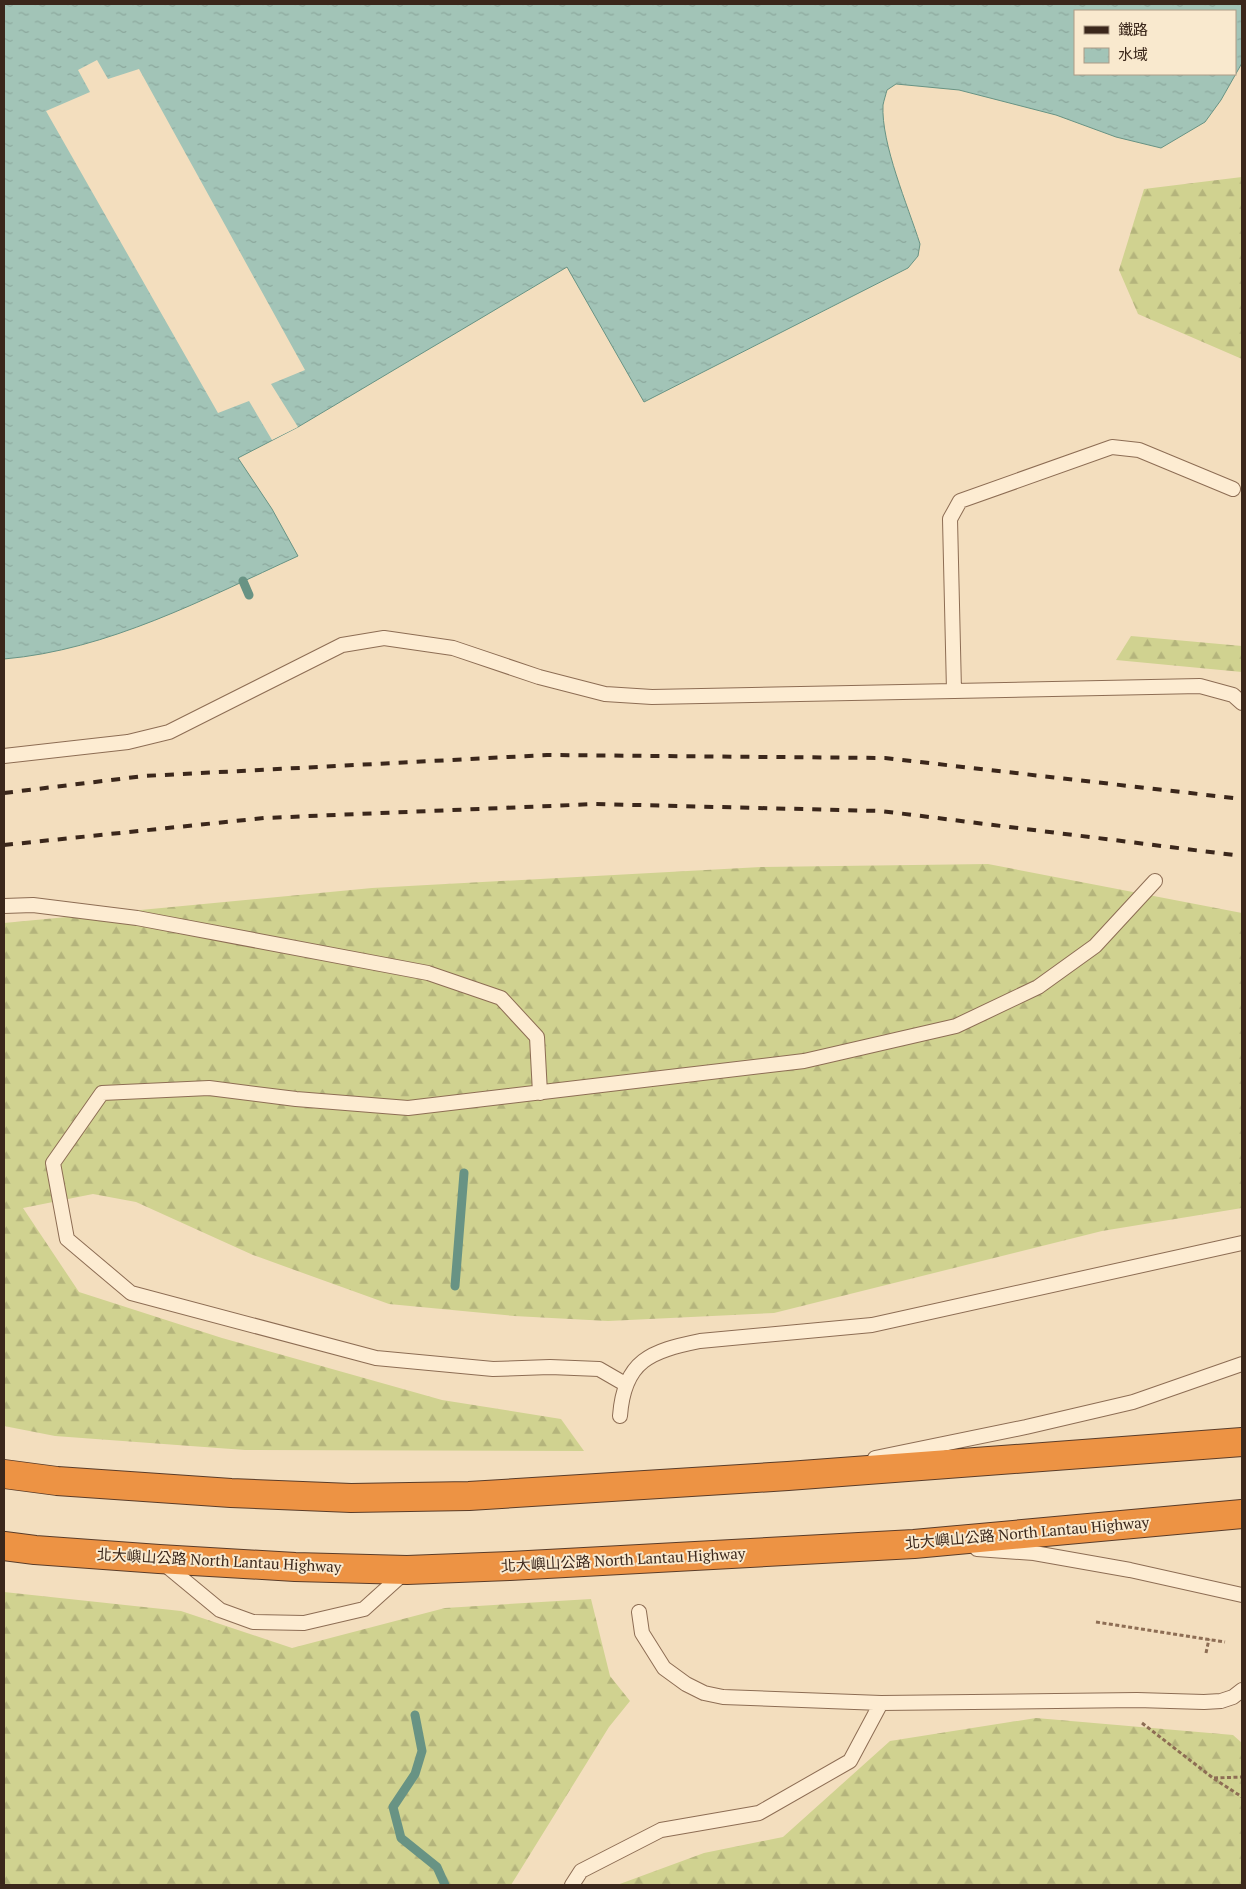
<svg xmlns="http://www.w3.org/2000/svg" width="1246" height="1889" font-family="'PT Serif','Noto Sans TC',serif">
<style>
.forest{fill:url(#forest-firs)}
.water{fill:url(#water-ripples);stroke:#689384;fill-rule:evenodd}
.pier{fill:#f3debe}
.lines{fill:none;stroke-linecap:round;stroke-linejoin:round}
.stream{stroke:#689384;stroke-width:9}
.service-casing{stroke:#8d6d54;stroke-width:16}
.motorway-casing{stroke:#5a3c29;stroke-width:30}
.path{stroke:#8d6d54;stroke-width:3;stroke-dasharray:4 2.5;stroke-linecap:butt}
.service{stroke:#fdecd2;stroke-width:14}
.motorway{stroke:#ed9344;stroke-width:28}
.rail{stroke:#3b271b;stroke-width:4;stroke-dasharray:9 9;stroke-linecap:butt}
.labels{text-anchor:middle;stroke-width:4;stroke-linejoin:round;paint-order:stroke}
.street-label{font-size:15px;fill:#3b271b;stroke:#f9e9ce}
</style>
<defs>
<pattern id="forest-firs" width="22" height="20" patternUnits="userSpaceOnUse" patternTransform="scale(1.25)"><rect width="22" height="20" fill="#d0d290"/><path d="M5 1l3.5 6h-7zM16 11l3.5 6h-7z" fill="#b4b47c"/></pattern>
<pattern id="water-ripples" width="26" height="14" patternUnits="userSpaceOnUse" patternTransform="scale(1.25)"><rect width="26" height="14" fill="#a2c4b7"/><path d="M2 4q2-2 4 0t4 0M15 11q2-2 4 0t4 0" fill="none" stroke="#8ca89d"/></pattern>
</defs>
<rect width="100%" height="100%" fill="#f3debe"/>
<path class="forest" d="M1242,177v182l-104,-45 -19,-44 25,-81z
M1131,636l111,10v26l-126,-12z
M988,864l254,49v295l-140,23 -328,82 -166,8 -94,-5 -125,-12 -136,-49 -117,-53 -43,-8 -70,14 56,84 143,46 220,62 119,19 23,32 -339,-1 -190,-14 -51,-10v-503l368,-35 389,-21z
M4,1592l177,19 111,37 153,-40 146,-9 19,77 20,25 -21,26 -98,158h-507z
M1036,1718l197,17 9,8v142h-625l87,-32 79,-16 107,-96z"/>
<path class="water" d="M4,4h1238v59l-21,37 -16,22 -44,26 -45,-11 -60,-22 -97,-25 -63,-6 -9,6c-1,4 -3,10 -4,15 -2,39 25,101 37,139l-2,12 -10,12 -264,134 -77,-135 -269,160 -60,31 34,51 26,47c-94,43 -190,94 -294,103zM1075,11h160v63h-160z"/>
<path class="pier" d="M97,60l11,19 31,-10 166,301 -34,14 27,43 -26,13 -23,-39 -31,12 -172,-302 44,-19 -12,-22z"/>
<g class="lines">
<path class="stream" d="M243,581l6,14
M455,1286l9,-113
M415,1715l7,36 -7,23 -22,33 8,31 36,29 8,18"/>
<g class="service-casing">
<path id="service" d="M954,691l-4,-172 10,-18 152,-54 27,3 94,39
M4,756l124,-14 41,-10 173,-87 42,-7 69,10 86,29 66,17 47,3 548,-11 33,9 9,8
M4,906l29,-1 104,13 291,55 73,25 36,39 3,56
M625,1384l-26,-15 -49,-2 -57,2 -117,-11 -245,-65 -64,-54 -14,-76 49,-70 107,-5 87,11 112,9 396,-47 152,-35 82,-39 57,-41 60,-65
M620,1416c4,-56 31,-65 80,-75l172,-16 370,-82
M875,1458l151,-31 107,-25 109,-38
M977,1549l57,4 96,17 112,25
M162,1562l58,48 33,12 51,1 60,-14 41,-37
M639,1612l3,21 22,35 22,16 18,9 19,4 158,6 256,-3 67,2 17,-1 12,-4 9,-7
M572,1885l9,-14 80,-41 98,-17 91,-52 31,-58"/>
</g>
<g class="motorway-casing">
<path id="motorway" d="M4,1474l53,7 174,12 120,5 118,-2 319,-20 454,-34
M4,1546l31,4 124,9 136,8 112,3 103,-4 404,-22 328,-30"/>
</g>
<path class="path" d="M1096,1622l129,20
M1206,1653l3,-14
M1142,1723l71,55 29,19
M1214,1778l28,-1"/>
<use href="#service" class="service"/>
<use href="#motorway" class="motorway"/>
<path class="rail" d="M4,793l140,-17 403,-21 338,3 357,41
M4,845l260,-27 332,-14 285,7 361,45"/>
</g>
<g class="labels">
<g class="street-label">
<text transform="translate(1027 1533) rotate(-5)" y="5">北大嶼山公路 North Lantau Highway</text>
<text transform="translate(623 1560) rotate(-3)" y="5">北大嶼山公路 North Lantau Highway</text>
<text transform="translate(219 1561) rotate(3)" y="5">北大嶼山公路 North Lantau Highway</text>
</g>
</g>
<rect width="1246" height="1889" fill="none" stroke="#3b271b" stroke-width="10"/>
<rect x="1074" y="10" width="162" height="65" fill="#f9e9ce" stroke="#ad9b86"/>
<rect x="1084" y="26" width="25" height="8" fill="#3b271b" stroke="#ad9b86"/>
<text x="1118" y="35" font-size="15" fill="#3b271b">鐵路</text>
<rect x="1084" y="48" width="25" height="15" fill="url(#water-ripples)" stroke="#ad9b86"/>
<text x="1118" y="60" font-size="15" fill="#3b271b">水域</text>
</svg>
